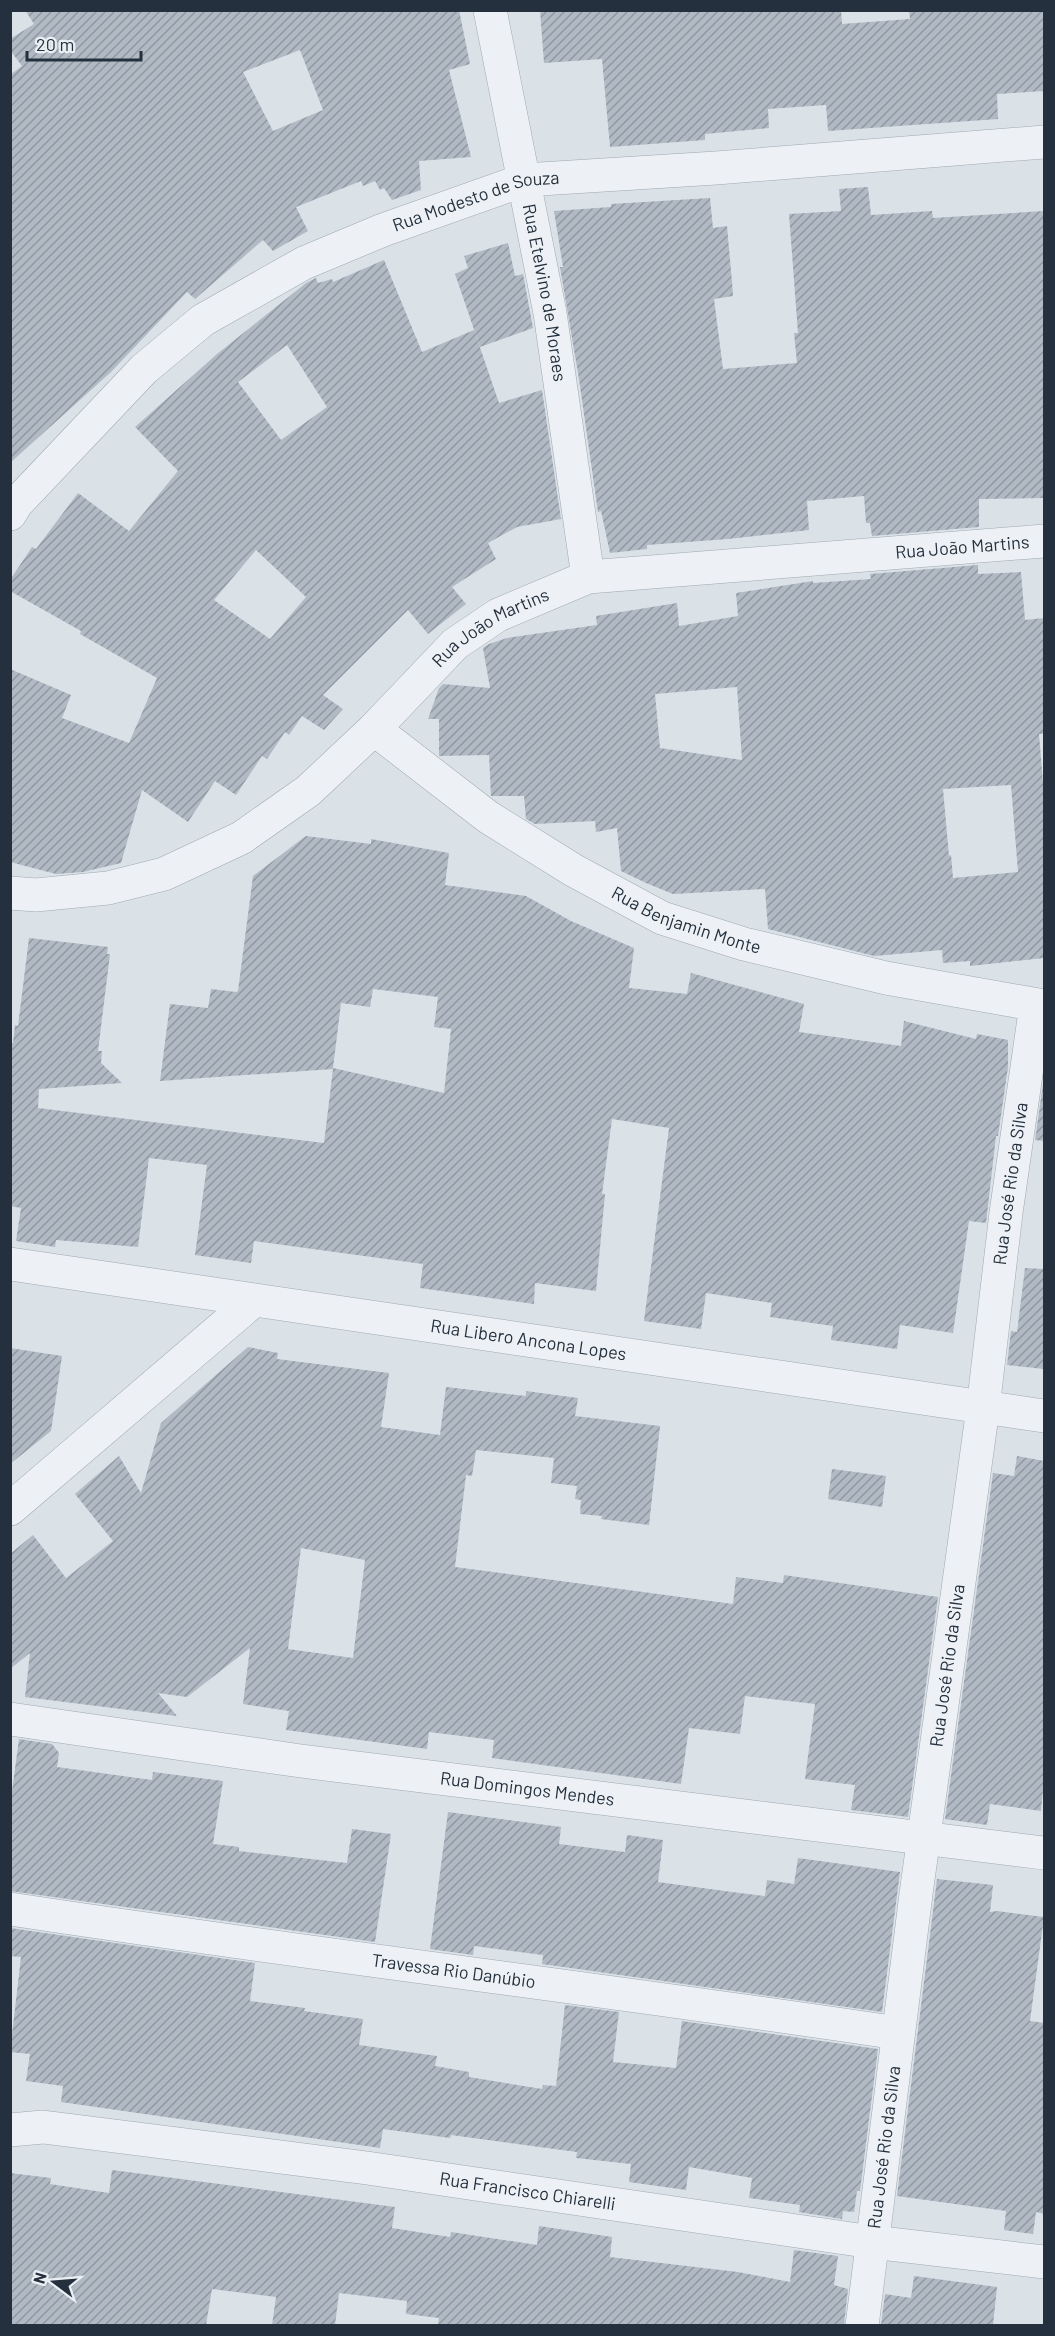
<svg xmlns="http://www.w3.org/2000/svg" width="1055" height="2336" font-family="Barlow,sans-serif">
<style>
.building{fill:url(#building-hatch);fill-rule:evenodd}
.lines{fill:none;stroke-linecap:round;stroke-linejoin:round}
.minor-casing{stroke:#a0a8b1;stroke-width:34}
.minor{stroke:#edf1f5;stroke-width:33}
.labels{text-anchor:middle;stroke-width:5;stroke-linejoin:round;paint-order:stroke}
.street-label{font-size:18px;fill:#24303d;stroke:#eaeff4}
</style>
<defs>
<pattern id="building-hatch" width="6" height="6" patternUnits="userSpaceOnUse" patternTransform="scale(1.5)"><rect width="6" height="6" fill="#b1bac4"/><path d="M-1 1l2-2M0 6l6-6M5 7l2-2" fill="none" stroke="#9098a0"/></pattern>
</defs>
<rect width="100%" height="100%" fill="#dae1e7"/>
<path class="building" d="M25,10h434l11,54 -21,6 22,87 -52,4 2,29 -29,10 -8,-12 -4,2 -5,-9 -12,5 -2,-5 -65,26 12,24 -35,20 -10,-11 -68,59 -8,-7 -76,80 -101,91v-388l12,-9 -12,-16v-11l24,-15zM300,50l23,60 -50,21 -30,-59z
M540,10h301l1,14 68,-5 -1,-9h135v81l-47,3 1,25 -170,12 -2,-26 -58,4 1,19 -64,6v6l-95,7 -8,-88 -58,4z
M868,187l3,28 61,-4 1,7 111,-7v287l-65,1v28l-107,9 -2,-13h-4l-2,-27 -57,5 2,29 -81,9 -81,6v4l-37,4 -9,-42 -3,1 -19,-133 -19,-112h3l-9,-56 57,-4v-3l99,-6 3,30 14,-2 5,56 1,14 -19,3 9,70 74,-6 -3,-30h4l-9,-119 52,-3 -2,-22z
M508,243l7,33 8,-2 10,54 -53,19 -25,-73 13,-6 -4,-12z
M384,260l38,92 52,-22 25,73 43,-13 19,129 -44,8 -29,16 8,16 -44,28 14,17 -38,30 -20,-24 -85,85 20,14 -19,21 -22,-14 -13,19 -4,-3 -18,27 -5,-3 -26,39 -21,-14 -27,41 -46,-32 -21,73 -38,9 -27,2 -46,-12v-193l61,26 -9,23 67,25 28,-65 -77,-44 1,-3 -71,-40v-11l22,-33 4,2 42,-56 51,38 49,-60 -43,-44 82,-73 89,-71 10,-5 2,5 14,-4 1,3zM287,345l40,62 -46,33 -43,-58zM256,550l50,47 -36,42 -56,-39z
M978,565v9l43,-2 4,48 19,-2v116h-5l5,61v163l-74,8v-5l-27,2 -1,-13 -68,6 -106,-27 -3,-40 -92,5 -27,-11 -25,-12 -4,-43 -21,4 -1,-11 -60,3 -9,-5 -2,-23h-33l-2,-41 -50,1v-37h-11l11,-31 4,-4 47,4 -7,-40 6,-4 18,-6 90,-13 -1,-9 81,-13 2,23 59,-10 -2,-23 77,-12v2l58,-4 -1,-5zM737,687l5,73 -82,-12 -5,-54zM1011,785l7,87 -65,6 -2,-23 -2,1 -6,-67z
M306,836l65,8v-5l78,14 -4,32 81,11 45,25 63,27 -5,40 58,6 4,-21 113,31 -5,28 102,14 3,-25 72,18 1,-5 31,6v27l-10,69h-2l-10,87 -17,-2 -16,112 -53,-8 -3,24 -66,-9 2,-14 -63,-9 2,-14 -66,-10 -5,36 -57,-8 25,-193 -57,-9 -10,75h3l-9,97 -61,-8 -1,21 -114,-16 3,-24 -169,-23 -3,22 -56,-8 12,-90 -58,-7 -11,89 -82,-7 -1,7 -39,-6 5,-33 -11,-2v-164l3,1 2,-18 3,1 11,-88 79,9 -1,7h3l-12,97h4l-1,12 21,20 -83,6 -1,19 286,35 9,-74 -173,12 10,-77 38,4 3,-19 25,3 2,-1 15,-115zM373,989l65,8 -4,30 17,2 -7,64 -111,-25 8,-65 29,4z
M1044,1077v64l-9,-1z
M1025,1268l19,1v100l-37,-4 4,-34 6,1z
M248,1347l30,6 -1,6 112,14 -8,54 59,8 6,-48 80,9v-5l52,7 -3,18 85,10 -11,99 -48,-6 1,-3 -22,-2 1,-14 -6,-1 2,-13 -26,-3 3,-25 -78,-8 -4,26 -6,-1 -11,92 278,37 3,-27 47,6 1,-8 154,22 -30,220 -57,-7 4,-25 -50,-6 10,-75 -70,-8 -5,38 -51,-6 -8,56 -189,-26 2,-18 -65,-8 -2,17 -141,-19 3,-19 -46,-7 7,-56 -63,49 -29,-4 19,23 -152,-19 5,-44 -20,16v-115l23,-19 33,43 47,-37 -38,-47 44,-38 22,37 20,-70zM301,1548l64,12 -12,98 -65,-9z
M10,1348l52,8 -11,75 -41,33z
M1017,1456l27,5v319l-3,31 -51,-7 -3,21 -42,-6 48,-346 21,3z
M832,1469l54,7 -4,31 -54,-8z
M19,1739l33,5 7,9 -2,14 95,13 1,-8 70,9 -10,63 26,3v4l108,12 5,-34 39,5 -16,108 -365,-51v-85z
M448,1812l113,15 -2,17 66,8 2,-17 36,5 -5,42 74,10 33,4 2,-16 27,4 4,-26 102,14 -18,140 -340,-48 1,-9 -69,-9 -1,9 -43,-6z
M937,1879l56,6 -3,27 7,-1 47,6 -14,104 14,2v191l-8,-2 -3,22 -29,-4 2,-19 -109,-15z
M10,1928l245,35 -5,38 55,7 -1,3 59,8 -4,26 78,11 -2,10 34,6v5l73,12 1,-4 13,1 9,-81 54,7 -6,50 63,6 6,-47 196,28 -18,142h-3l-3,21 -11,-1 -1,8 -43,-7 1,-7 -51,-7 3,-20 -63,-11 -3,23 -57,-8 2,-18 -55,-6 1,-6 -126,-17 -1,3 -67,-9 -3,19 -319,-46 2,-16 -37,-5 4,-27 -20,-2 11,-95 -11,-1z
M112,2170l283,37 -3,21 58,9 1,-5 86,13 2,-19 73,11 -2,20 128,15 52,10 4,-32 44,6 -4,29 14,4 -4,36h-406l1,-7 -33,-4 1,-13 -68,-8 -4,32h-63l4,-28 -64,-8 -6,36h-196v-152l41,5 -1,6 59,9z
M914,2276l83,11 -4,38h-112l4,-31 26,4z"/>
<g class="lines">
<g class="minor-casing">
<g id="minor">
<path id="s1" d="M490,10l60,303 38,264"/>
<path id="s2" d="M10,514l6,-10 128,-135 59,-49 101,-57 79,-33 141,-50 192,-12 328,-26"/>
<path id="s3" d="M374,729l114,88 85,53 89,48 82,26 142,34 158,28"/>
<path id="s4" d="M10,893l26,2 72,-7 56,-14 77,-36 67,-47 66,-62 81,-85 43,-29 90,-38 456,-36"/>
<path id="s5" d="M10,1264l1034,152"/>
<path d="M10,1509l243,-208"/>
<path id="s6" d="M10,1719l291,42 743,92"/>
<path id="s7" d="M10,1909c296,45 593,80 888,124"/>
<path id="s8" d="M10,2130l33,-3 324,41 505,74 172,20"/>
<path id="s9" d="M862,2326l54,-432 67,-486 23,-195 30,-208"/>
</g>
</g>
<use href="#minor" class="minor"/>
</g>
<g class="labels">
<g class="street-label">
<text dy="6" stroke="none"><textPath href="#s2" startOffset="574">Rua Modesto de Souza</textPath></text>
<text dy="6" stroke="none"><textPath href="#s1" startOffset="288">Rua Etelvino de Moraes</textPath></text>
<text dy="6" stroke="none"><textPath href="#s4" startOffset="1056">Rua João Martins</textPath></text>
<text dy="6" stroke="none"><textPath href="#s4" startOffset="570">Rua João Martins</textPath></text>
<text dy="6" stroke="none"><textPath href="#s3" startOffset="369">Rua Benjamin Monte</textPath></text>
<text dy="6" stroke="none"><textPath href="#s9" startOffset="1152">Rua José Rio da Silva</textPath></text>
<text dy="6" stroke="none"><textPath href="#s5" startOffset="524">Rua Libero Ancona Lopes</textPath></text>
<text dy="6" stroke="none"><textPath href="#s9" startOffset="666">Rua José Rio da Silva</textPath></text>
<text dy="6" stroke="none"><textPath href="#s6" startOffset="522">Rua Domingos Mendes</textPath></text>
<text dy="6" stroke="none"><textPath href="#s7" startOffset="448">Travessa Rio Danúbio</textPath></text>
<text dy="6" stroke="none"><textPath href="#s9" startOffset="180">Rua José Rio da Silva</textPath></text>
<text dy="6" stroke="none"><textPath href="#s8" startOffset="522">Rua Francisco Chiarelli</textPath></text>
</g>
</g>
<rect width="1055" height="2336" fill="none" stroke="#24303d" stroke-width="24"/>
<g transform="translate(54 2282) rotate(286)" stroke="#eaeff4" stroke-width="4.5" paint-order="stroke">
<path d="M0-4.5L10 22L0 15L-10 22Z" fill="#24303d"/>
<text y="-9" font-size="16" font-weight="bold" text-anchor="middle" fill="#24303d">N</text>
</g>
<path d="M27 51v9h114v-9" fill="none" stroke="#24303d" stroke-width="3"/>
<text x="36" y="51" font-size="18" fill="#24303d" stroke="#eaeff4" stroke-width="4.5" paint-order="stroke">20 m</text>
</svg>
